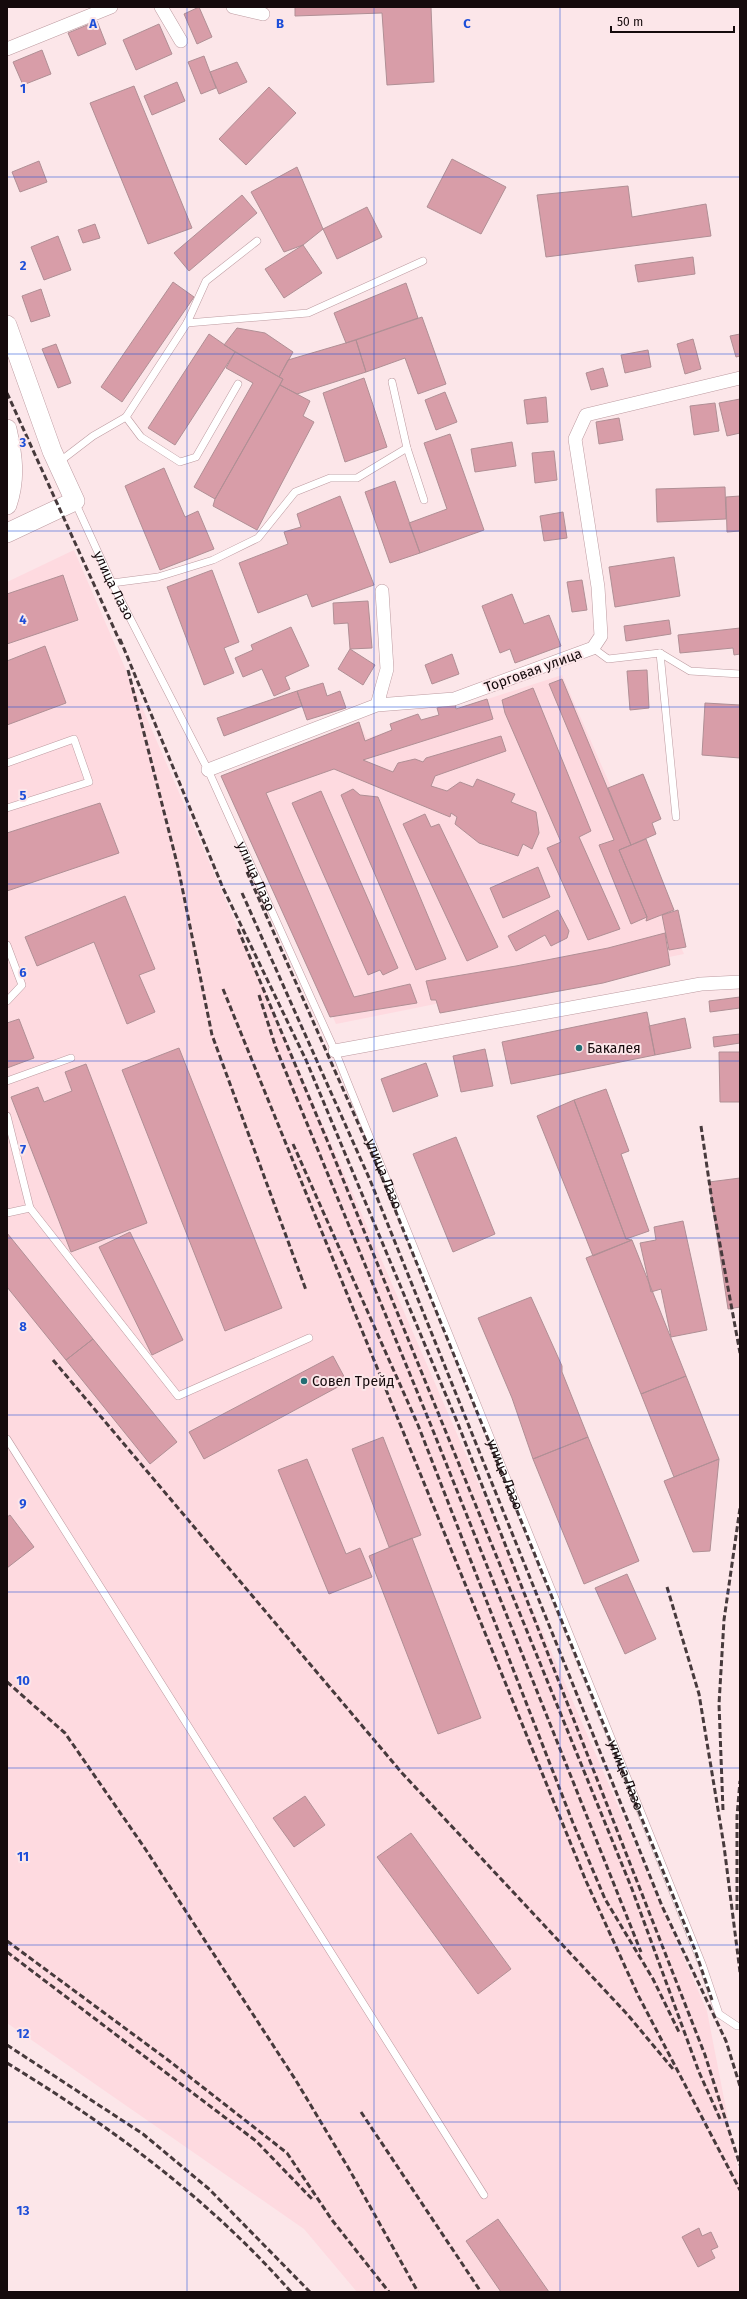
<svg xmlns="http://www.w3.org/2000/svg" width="747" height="2299" font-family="'Fira Sans',sans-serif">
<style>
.built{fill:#fedae0}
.building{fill:#d89da8;stroke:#b08f95}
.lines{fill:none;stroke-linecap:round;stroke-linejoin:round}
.lane-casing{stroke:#bd9ba1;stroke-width:8}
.street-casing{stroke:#bd9ba1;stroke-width:14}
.secondary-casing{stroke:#bd9ba1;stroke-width:20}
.lane{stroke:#fff;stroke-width:7}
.street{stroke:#fff;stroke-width:13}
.secondary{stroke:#fff;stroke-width:19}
.rail{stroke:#473a3c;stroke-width:3;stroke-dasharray:6 3;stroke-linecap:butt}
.grid{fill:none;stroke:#1d4ed8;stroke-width:1;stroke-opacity:0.55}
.poi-dot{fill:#236e74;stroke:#fce6e9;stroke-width:1.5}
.labels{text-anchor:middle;stroke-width:4;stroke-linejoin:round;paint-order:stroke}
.street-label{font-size:14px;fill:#150a0c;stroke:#fce6e9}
.poi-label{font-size:14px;fill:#150a0c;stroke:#fce6e9;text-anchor:start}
.grid-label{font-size:13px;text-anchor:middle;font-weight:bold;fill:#1d4ed8;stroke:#fce6e9;stroke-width:4;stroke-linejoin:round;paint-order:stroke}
</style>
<rect width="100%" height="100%" fill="#fce6e9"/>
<path class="built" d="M74,550l633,1461 33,170v111h-383l-53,-63 -297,-206v-1441z
M562,675l122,279 -348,70 -113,-244 136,-58 8,16z"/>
<path class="building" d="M199,7l13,30 -15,7 -13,-30z
M295,7h136l3,75 -47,3 -5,-72 -87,3z
M97,21l9,23 -28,12 -10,-23z
M159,24l13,30 -36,16 -13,-30z
M42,50l9,24 -28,11 -10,-23z
M204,56l12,32 -15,6 -13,-32z
M237,62l10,20 -28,12 -9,-22z
M177,82l8,19 -33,14 -8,-19z
M134,86l58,142 -44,16 -58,-141z
M269,87l27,26 -50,52 -27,-26z
M452,159l54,28 -25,47 -54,-27z
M39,161l8,21 -27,10 -8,-20z
M297,167l26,62 -20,16 -19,7 -33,-60z
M628,186l4,31 74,-13 5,32 -165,21 -9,-62z
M242,195l15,18 -68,58 -15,-18z
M367,207l15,30 -45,22 -14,-30z
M95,224l5,14 -17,5 -5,-13z
M58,236l13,34 -27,10 -13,-33z
M303,245l19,28 -38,25 -19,-29z
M693,257l2,17 -57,8 -3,-17z
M173,282l21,15 -72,105 -21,-15z
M406,283l12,35 -72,25 -12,-30z
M41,289l9,27 -19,6 -9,-26z
M422,317l24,67 -28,10 -13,-36 -39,14 -10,-32z
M237,328l28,5 28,19 -14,25 -55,-32z
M209,334l26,18 -60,93 -27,-17z
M740,334v22l-4,1 -6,-21z
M693,339l8,30 -16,5 -8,-30z
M356,340l10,32 -69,22 -17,-9 3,-6 -4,-2 9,-17z
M56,344l15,39 -13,5 -16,-39z
M648,350l3,17 -26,6 -4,-18z
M235,352l48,27 -68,120 -21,-12 59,-104 -27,-15z
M603,368l5,18 -17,4 -5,-17z
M364,378l23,69 -42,15 -22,-69z
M280,385l30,16 -7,15 11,6 -57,108 -44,-24 2,-7z
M445,392l12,30 -21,8 -11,-30z
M546,397l2,25 -21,2 -3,-24z
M740,399v34l-13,3 -8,-33z
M715,403l4,28 -25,4 -4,-29z
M619,418l4,22 -24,4 -3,-22z
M450,434l34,96 -64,23 -11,-30 38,-14 -23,-66z
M512,442l4,24 -41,6 -4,-23z
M554,451l3,29 -22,3 -3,-30z
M164,468l21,49 13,-6 16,38 -54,21 -35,-84z
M395,481l25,72 -30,10 -25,-71z
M725,487l1,32 -69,3 -1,-33z
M340,496l34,89 -62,22 -5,-13 -49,19 -19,-50 49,-19 -4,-12 17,-5 -4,-13z
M740,496v35l-13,1 -1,-35z
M563,512l4,26 -23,3 -4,-25z
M674,557l6,39 -65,11 -6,-40z
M212,570l27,72 -15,6 10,25 -30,12 -37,-98z
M63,575l15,45 -71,24v-50z
M582,580l5,30 -15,2 -5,-30z
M512,594l12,30 25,-9 12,31 -46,17 -5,-14 -10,4 -18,-47z
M368,601l4,47 -22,1 -2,-26 -14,1 -1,-21z
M669,620l2,14 -45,7 -2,-15z
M291,627l18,39 -24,11 5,12 -16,7 -12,-27 -19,8 -8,-19 18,-8 -2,-5z
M740,628v26l-6,1 -1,-7 -53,5 -2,-18z
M45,646l21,57 -59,22v-64z
M350,649l25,16 -12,20 -25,-16z
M452,654l7,20 -27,10 -7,-19z
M647,670l2,38 -19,2 -3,-39z
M562,679l69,166 -12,5 28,67 -16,7 -32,-79 15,-5 -65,-156z
M323,683l4,13 13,-5 6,17 -39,12 -10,-29z
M533,688l58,143 -12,6 41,92 -32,11 -41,-92 14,-6 -56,-129 -3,-13z
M297,691l5,15 -78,30 -7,-18z
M487,699l6,20 -130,41 30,12 5,-9 17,-4 8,3 3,-4 75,-22 5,15 -71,25 -4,10 16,5 13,-9 13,5 4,-8 38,15 -4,8 25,10 3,21 -7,16 -9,-5 -5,12 -39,-13 -24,-19 2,-7 -6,-4 -1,4 -116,-48 -68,24 88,204 56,-13 7,19 -87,14 -109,-241 138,-54 6,19 27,-11 -2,-6 28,-10 3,6 18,-5 -2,-7 18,-5 1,6z
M705,703l35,2v53l-38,-3z
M643,774l18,45 -9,4 4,11 -25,11 -23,-57z
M353,789l7,6 18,2 68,162 -30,11 -75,-175z
M321,791l77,177 -15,7 -3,-5 -12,5 -76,-172z
M100,803l19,50 -112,38v-58z
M425,814l6,13 8,-3 59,123 -31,14 -64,-137z
M646,839l28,71 -28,11 1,-4 -28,-67z
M538,867l12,30 -47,21 -13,-30z
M125,896l30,73 -16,6 16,37 -28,12 -33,-82 -57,24 -12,-29z
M558,910l11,21 -2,7 -16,8 -6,-11 -29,16 -8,-15z
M678,910l8,37 -17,3 -7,-35z
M665,933l5,32 -67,18 -163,30 -4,-13h-5l-5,-19 90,-15 92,-18z
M740,997v11l-30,4 -1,-11z
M647,1012l8,43 -144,29 -9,-42z
M685,1018l6,30 -36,7 -6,-29z
M19,1019l15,39 -27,10v-45z
M740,1034v9l-26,4 -1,-10z
M179,1048l103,260 -57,23 -103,-261z
M485,1049l8,37 -32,6 -8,-36z
M719,1052h21v50h-20z
M426,1063l12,33 -45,16 -12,-33z
M86,1064l61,159 -76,29 -60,-155 27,-10 6,15 28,-11 -7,-19z
M606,1089l23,62 -8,3 28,77 -23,8 -52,-139z
M574,1100l52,139 6,1 -39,16 -56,-140z
M456,1137l39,97 -42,18 -40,-98z
M740,1178v129l-12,2 -19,-127z
M683,1221l24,109 -36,7 -10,-48 -10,3 -11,-49 16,-3 -2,-13z
M130,1232l53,108 -31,15 -53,-108z
M7,1233l86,106 -27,21 -59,-73z
M632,1240l54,136 -45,18 -55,-136z
M531,1297l31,69v6l26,65 -55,22 -21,-61 -34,-80z
M93,1339l84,103 -27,22 -84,-104z
M333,1356l14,26 -143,77 -15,-27z
M686,1376l33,83 -45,18 -33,-83z
M383,1437l38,98 -32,12 -37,-98z
M588,1437l51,124 -55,23 -51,-125z
M307,1459l39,95 14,-6 12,29 -43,17 -51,-124z
M719,1459l-9,92 -17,1 -29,-71z
M10,1515l24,32 -27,21v-51z
M412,1538l69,180 -43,16 -69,-178z
M627,1574l29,65 -31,15 -30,-66z
M305,1796l20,29 -31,22 -21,-29z
M411,1833l100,136 -33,25 -101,-137z
M498,2219l51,73h-48l-35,-51z
M699,2228l3,8 9,-4 7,15 -7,3 4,8 -17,9 -16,-30z"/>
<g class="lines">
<g class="lane-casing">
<g id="lane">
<path d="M187,323l121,-10 115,-52"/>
<path d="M126,417l15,20 39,25 16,-5 42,-73"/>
<path d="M407,448l17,52"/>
<path d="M59,462l34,-26 33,-19 61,-94 19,-42 51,-40"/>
<path id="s1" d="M75,502l37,81 96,187 127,281 367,913 17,50 18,12h3"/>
<path d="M112,583l46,-6 55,-17 45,-22 37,-46 35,-14h27l50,-30 -15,-66"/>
<path d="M593,648l15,11 52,-6 30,18 50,3"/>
<path d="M660,653l16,164"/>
<path d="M7,763l67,-24 15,43 -82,26"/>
<path d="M7,945l15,40 -15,16"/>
<path d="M7,1081l64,-23"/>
<path d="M7,1116l23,92 -23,5"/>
<path d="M30,1208l148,188 131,-58"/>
<path d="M7,1439l477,756"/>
</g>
</g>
<g class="street-casing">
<path id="street" d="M161,7l20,34
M233,7l30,7
M7,49l104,-42
M377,705l10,-36 -5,-78
M208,770l169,-65 77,-6 139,-51 8,-12 -3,-49 -23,-148 11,-24 154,-37
M335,1051l366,-67 39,-2"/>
</g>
<g class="secondary-casing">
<path id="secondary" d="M7,325l45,126 23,50 -68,32
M7,429c6,27 9,50 0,76"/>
</g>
<use href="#lane" class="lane"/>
<use href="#street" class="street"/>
<use href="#secondary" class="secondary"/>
<path class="rail" d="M7,393l114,251
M120,639l103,249 83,172 152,364 247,631 35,110
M128,670l50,197 34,168 94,255
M247,872l134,303 314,775 17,50
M242,893l128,287 292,726 64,135 14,45
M238,929l89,211 305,749 67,183 22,49
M223,989l363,892 52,114 102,195
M259,995l17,53 154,375 211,529
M701,1126l11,75 28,152
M293,1144l125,281 155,398 32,76 48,80 26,53
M53,1360l349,413 225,241 46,55
M667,1587l32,107 25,152 16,126
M7,1682l58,51 81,117 149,229 54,90 69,123
M723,1810l-4,-106 5,-84 16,-112
M737,1910v-94l3,-35
M7,1941l161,119 119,93 45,67 57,72
M7,1952l249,189 57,59
M7,2045l136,89 66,55 101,103
M7,2063c105,64 203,137 284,229
M361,2112l120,180"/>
</g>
<path class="grid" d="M187,7v2285M374,7v2285M560,7v2285M7,177h733M7,354h733M7,531h733M7,707h733M7,884h733M7,1061h733M7,1238h733M7,1415h733M7,1592h733M7,1768h733M7,1945h733M7,2122h733"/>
<g class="poi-dot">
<circle cx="579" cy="1048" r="4"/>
<circle cx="304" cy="1381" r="4"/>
</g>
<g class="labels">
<g class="street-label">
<text dy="5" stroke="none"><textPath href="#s1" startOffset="92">улица Лазо</textPath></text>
<text transform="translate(533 670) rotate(-20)" y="5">Торговая улица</text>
<text dy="5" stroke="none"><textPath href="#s1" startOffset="416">улица Лазо</textPath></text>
<text dy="5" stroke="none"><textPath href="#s1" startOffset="740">улица Лазо</textPath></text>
<text dy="5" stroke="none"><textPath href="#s1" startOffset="1064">улица Лазо</textPath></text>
<text dy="5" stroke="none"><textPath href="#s1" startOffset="1388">улица Лазо</textPath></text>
</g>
<g class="poi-label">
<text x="587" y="1053">Бакалея</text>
<text x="312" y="1386">Совел Трейд</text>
</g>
</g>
<g class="grid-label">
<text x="93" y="28">A</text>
<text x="280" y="28">B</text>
<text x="467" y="28">C</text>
<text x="23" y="93">1</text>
<text x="23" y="270">2</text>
<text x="23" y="447">3</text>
<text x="23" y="624">4</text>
<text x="23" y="800">5</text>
<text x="23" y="977">6</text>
<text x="23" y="1154">7</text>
<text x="23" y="1331">8</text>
<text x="23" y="1508">9</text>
<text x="23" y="1685">10</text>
<text x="23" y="1861">11</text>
<text x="23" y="2038">12</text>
<text x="23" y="2215">13</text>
</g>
<rect width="747" height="2299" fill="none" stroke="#150a0c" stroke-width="16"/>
<path d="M611 26v6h123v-6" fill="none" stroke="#150a0c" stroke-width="2"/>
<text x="617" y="26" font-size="12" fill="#150a0c" stroke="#fce6e9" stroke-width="3" paint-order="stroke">50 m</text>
</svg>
